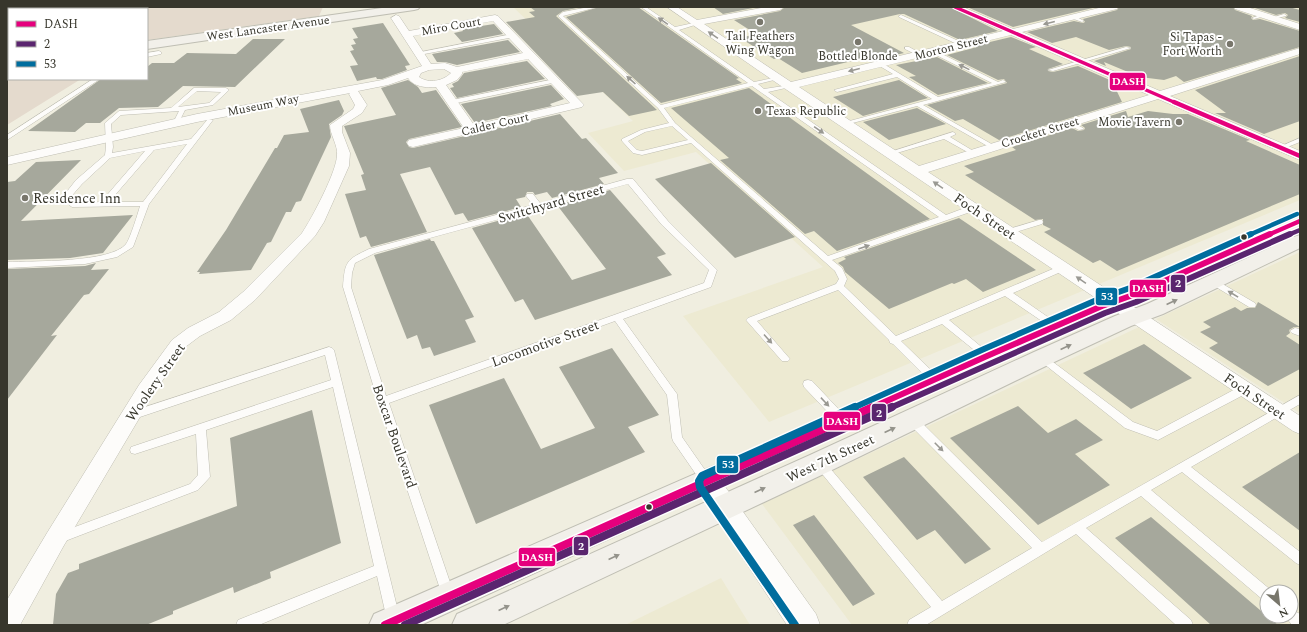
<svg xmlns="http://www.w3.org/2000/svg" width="1307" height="632" font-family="Spectral,serif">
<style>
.built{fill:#edead2;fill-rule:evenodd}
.green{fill:#e4dacd}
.building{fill:#a6a89c}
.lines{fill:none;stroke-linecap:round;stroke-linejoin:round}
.service-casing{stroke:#bfbeb3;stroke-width:1}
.minor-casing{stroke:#bfbeb3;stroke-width:1}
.tertiary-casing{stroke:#bfbeb3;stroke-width:1}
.secondary-casing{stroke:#bfbeb3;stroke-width:2}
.path{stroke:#d5d4d1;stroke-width:1.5;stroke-dasharray:0.5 2;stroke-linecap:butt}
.service{fill:#fdfcfa;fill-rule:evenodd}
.minor{fill:#fdfcfa;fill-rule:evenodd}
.tertiary{fill:#fdfcfa;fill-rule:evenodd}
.secondary{fill:#f2f0ea;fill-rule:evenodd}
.secondary-bridge-casing{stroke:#bfbeb3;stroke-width:14;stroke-linecap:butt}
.secondary-bridge{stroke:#f2f0ea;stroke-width:13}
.bus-1-far3-casing{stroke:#fff;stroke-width:5.5}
.bus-1-far2-casing{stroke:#fff;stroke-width:7}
.bus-1-far1-casing{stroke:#fff;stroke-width:9}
.bus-1-casing{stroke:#fff;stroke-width:11}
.bus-2-far2-casing{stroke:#fff;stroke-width:7}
.bus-2-far1-casing{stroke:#fff;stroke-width:9}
.bus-2-casing{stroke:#fff;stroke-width:11}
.bus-3-far2-casing{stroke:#fff;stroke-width:7}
.bus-3-far1-casing{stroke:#fff;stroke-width:9}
.bus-3-casing{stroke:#fff;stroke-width:11}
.bus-1-far3{stroke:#e5007d;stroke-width:3.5}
.bus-1-far2{stroke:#e5007d;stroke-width:4.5}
.bus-1-far1{stroke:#e5007d;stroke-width:6}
.bus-1{stroke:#e5007d;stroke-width:8}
.bus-2-far2{stroke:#5a256f;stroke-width:4.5}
.bus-2-far1{stroke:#5a256f;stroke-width:6}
.bus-2{stroke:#5a256f;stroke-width:8}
.bus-3-far2{stroke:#006d9e;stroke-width:4.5}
.bus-3-far1{stroke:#006d9e;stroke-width:6}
.bus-3{stroke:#006d9e;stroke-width:8}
.oneway{fill:#9a9993}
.oneway2{fill:#94938b}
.poi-dot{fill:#78766b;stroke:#fff;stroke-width:1.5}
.bus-dot{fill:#37362c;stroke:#fff;stroke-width:1.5}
.labels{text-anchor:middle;stroke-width:4;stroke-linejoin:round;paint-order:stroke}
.far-street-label{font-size:12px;fill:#37362c;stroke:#fff}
.far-poi-label{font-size:12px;fill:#37362c;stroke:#fff}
.poi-label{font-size:14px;fill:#37362c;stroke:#fff;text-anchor:start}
.street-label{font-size:14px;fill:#37362c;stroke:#fff}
.line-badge{stroke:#fff;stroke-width:1.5}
.badge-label{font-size:11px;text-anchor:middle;font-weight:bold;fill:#fff}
</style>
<rect width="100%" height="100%" fill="#f0eee0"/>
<path class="built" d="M513,7h787v193l-531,222 -86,-106 140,-49 -127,-115 -72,19 -36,-38 45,-12z
M1300,252v161l-144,-94z
M1139,327l161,107v191h-448l-90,-121zM1267,592h24v24h-24z
M721,578l29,47h-125z"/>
<path class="green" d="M7,7h316l-4,9 -172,24v-31h-138v70h72l-74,46z"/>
<path class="building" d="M530,7h51l-18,4 -7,5 101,94 -28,6 -26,-24 -26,4 -71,-74 29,-5 -6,-5 6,-1z
M599,7h39l101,71 -3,1 6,4 -81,20 -95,-86z
M713,7h45l-35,7z
M785,7h165l48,24 -38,9 -56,-26h-4l-49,11 53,28 -21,5 -6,-3 -75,18 -24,-15 -4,1 -34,-21 16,-4 -22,-14 46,-9z
M967,7h130l-84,20z
M1119,7h114l2,3 17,6 -1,2 2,2 7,-1 40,12v16l-116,35 -8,-6 -12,4 -24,-3 -36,-15 2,4 -12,-5 37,-12v-2l-5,-1 -17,4 -33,-13 -24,6 -25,-11 47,-11 9,2 2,-1 -2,-3 34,-9z
M1252,7h37l11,3v12l-15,-4 3,-3 -3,-2 -9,2z
M383,23l27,42 -5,1 2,4 -25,9h-5l-1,-2 -19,4 -7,-15 8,-1 -8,-14 4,-1 -3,-5 5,-1 -3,-5 5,-1 -6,-10z
M494,24l9,10 -41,8 -8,-9 9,-2 -1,-2z
M1011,37l25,10 -7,2 34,15 -15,5v2l5,1 25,-6 34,15 10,21 -123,38 -36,-21 -8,2 -28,-16 80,-22 -3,-4 -6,1 -51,-25 30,-8 -4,-1z
M253,39h32l-50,48 -52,-1 -25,21 -39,1 -19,15h-14l-11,9 -47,-1 73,-52h46v-12l5,-4h22l13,-10 49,1z
M508,40l12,12 -63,13 -12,-3h-8l-5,-8z
M1300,56v65l-36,13 -49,-21h11l-31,-23z
M937,57l51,26 -50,12 -29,-18 7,-1 -20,-11z
M527,61l18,18 -88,19 -7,-10 4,-1 -2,-3 6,-3 6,-8z
M408,80l10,7 4,6 14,-3 26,37 -53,12 -3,3 3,5 4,1 147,-34 22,25 4,-1 32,35 -19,5 5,6 -52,14 -5,-6 -12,3 -2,-3h-6l-2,5 -9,2 5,8 -53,14 -5,-8 -8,2 -25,-48 -30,7 27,58 -56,15 -5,-11 -6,2 -15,-44 21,-4 -5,-15 3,-1 -20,-48 52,-11 -15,-27z
M899,80l29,18 -65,18 -30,-19z
M551,85l13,14 -14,5 2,2 -77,17 -14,-19z
M749,88l181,131 -93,32 -23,-20 -9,3 -85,-74 9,-2 -58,-50z
M339,100l5,11 -2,4 -13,9 2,13 -30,64 -5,1 -5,10h-5l-15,30 -4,1 -16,27 -52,4 1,-2h-3l29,-42 49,-82h2l7,-13 25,-3 -9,-23z
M917,108l29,16 -57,16 -26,-18z
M1126,111l2,6 20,-6 25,3h15l62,26 -4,1 54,24v29l-183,77 -17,-11 -7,3 -49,-31 7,-3 -8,-4v-6l-8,1 -70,-45 9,-3 -10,-6 52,-16 -4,-3 60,-19 6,3 6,-1 1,-2 -4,-3z
M81,160l-60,61 112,-6 -30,38 -33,5 -63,2v-78l8,-1 21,-19z
M711,163l84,74 -60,21 -80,-79z
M610,190l56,64 -9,3 15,18 -137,45 -12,-21 -8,3 -43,-74 54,-15 46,67 34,-11 -49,-64z
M959,218l77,52 -53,22 -17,-13 -12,5 -2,-1 -63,26 -44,-37 -2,-5 -5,-4 8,-4 -2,-2z
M430,239l1,2h3l40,76 -9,3 11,22 -42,14 -4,-9 -8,2 -5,-14 -10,4 -33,-84z
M96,263l-5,7 18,-1 -20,25 -5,1 -33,41 6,-1 -50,65v-131l78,-3z
M1258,302l42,25h-6l-5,3 1,3 -4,3 14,9v24l-32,17 -59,-38 9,-5 -18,-11 11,-5 -8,-5 32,-15 6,4 6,-3h8z
M1144,344l48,34 -61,31 -48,-36z
M612,348l47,67 -31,12 17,25 -169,72 -47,-119 75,-27 37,71 54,-21 -36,-61z
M1018,406l30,27 28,-14 27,21 -28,14 35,31 -72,40 -88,-87z
M312,410l29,133 -71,29 1,6 -37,15 -1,-6 -60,24v3l-27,11h-93l3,-31 12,-21 11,-4v-5l158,-58 -7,-68z
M1300,452v79l-58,-44z
M904,457l87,92 -26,15 -30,-34 -18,10 -54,-63z
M814,515l61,79 -22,12 -60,-81z
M1151,517l116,99 11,9h-67l-96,-87z"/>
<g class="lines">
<g class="service-casing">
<path id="service" d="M127,7h5l-2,2h-5z
M589,7h9l-35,9 98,89 87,-22 -107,-76h5l29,20 23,-5v2l-19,6 75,52 24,-5v2l-20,5 6,5 26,-4v2l-22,5 178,123 24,-9h6v4l-144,50 10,8 5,11 -3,7 52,50 166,-71 3,1 1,2 -1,2 -52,23 45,31 2,2 -2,2h-6l-47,-32 -56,24 41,34 2,2 -2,2h-6l-42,-34 -41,17 36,35 2,3 -2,3h-6l-38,-38 -3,-1 -1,-3 -51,-50 -81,31 33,38 -2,2h-6l-36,-41 2,-2 88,-34 3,-5 -4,-8 -144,-128 -49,12 -9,-2 -11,-12v-2l19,-9 28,-7 -11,-15 -100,-92 5,-4zM752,86l187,131 -111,39 -153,-133 -11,-15zM672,126l16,14 -46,11 -5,-1 -9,-9 17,-9z
M1263,14l2,1v1l-11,3 -2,-1z
M1284,14l2,1v1l-13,3 -2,-1z
M901,15l62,28 1,1 -5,1 -60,-28v-1z
M1071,16h4l9,5 -2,1 -11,-4z
M7,26h2v4h-2z
M512,34l2,1v2l-95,18 -3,-2z
M905,47h4l13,7 -5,1 -12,-6z
M1126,47l5,1 -78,23 -5,-1z
M932,49l66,33 5,-2 3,2 -83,23 72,41v2h-4l-74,-42 -72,19 -3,-2 90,-24 -35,-22 -60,15 -3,-2 59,-16 -15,-9v-2h4l56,34 54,-14 -62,-31 -1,-1z
M159,51l2,1v2l-14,3v-4z
M93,79h7l-93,61v-5z
M555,79l3,2 -1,1 -105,22 -3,-2 3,-2z
M194,88h32l3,2 -16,15 -28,5 -7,14 -5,-1 6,-12 -58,4 -10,9 2,23 -1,6 79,-14 17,-20 5,1 -64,84 -16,43 -16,10 -32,7 -78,4v-6c25,-1 104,1 119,-18 4,-5 12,-31 14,-38l-68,1 -11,-8 15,-19 29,-25 1,-8 -1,-24 14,-12 52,-3zM197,91l24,1 -12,11 -31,4zM187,144l-44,58h-34l45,-52zM145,151l-44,51 -27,1 -5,-4 13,-15 28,-26z
M1069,121l14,7 1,1 -5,1 -12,-6 -1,-1z
M953,132l3,2 -6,3 25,15v2h-4l-27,-15 -54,16 -3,-2z
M1300,138v4l-20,8 -3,-2z
M627,179h6l35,42 49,49 -6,17 -88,32 54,75 5,43 30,43 -2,3 -4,2 -4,-2 -29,-42 -1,-3 -5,-43 -52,-74 -226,82 65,191 -1,4 -5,2 -5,-2 -65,-197 -35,-114c2,-26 3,-27 26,-38l164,-44 -7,-9 1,-2h6l7,9zM628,184l34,41 47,45 -5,13 -318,113 -35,-109 1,-14 3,-10 20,-10z
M1039,220h3l1,2 -1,2 -33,10 -4,-2 1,-2z
M1214,279l41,24 1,2 -1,2h-6l-38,-23 -1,-2 1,-2z
M1295,328l5,1v7l-8,-3 -2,-2z
M329,347l3,1 2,2 66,269 -2,5 -4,1 -6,-1 -11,-48 -118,49h-23l2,-5 136,-54 -41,-179 -127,43 4,47 -12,13 -138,53 -4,-1 -2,-4 2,-4 134,-50 8,-9 -2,-41 -61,20 -4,-1 -1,-3 1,-3 200,-67 -6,-25 -194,65 -4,-1 -1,-3 1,-3z
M1042,355l3,1 88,66 24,9 84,-45h8l1,3 -1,3 -91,48 -33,-12 -86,-68 -2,-2 2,-2z
M808,380l4,1 35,37 1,3 -1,3 -4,1 -4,-1 -35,-37 -1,-3 1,-3z
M1300,395v9l-109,63 109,85v13l-4,-2 -114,-91 -31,18 121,101v1h-5v9l-5,-2 -121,-103 -55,32 105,92 2,5h-17l-100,-91 -150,91h-19l2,-5 22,-13 -117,-143 2,-3 4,-2 4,2 118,140 90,-53 -124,-125 -1,-3 1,-3 4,-1 4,1 126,125z
M1291,609l9,5v11h-8l-7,-9h6z"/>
</g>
<g class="minor-casing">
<path id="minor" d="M667,7h10l20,13 69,-13h18l-4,3 -76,14 87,58 212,-51 -52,-24h12l50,22 90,-22h15l-1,2 -95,23 138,59 140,-43v6l-130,42 130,55v9l-142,-61 -230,73 372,244v18l-7,-3 -509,-343zM1011,35l138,60 -230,71 -120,-79z
M1234,7h13l53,17v6l-65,-21z
M396,15l3,1 10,15 86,-16 3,1 86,89 -2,2 -4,1 -165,39 -4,-1 -2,-3 2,-3 55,-12 -28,-41c-10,1 -22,0 -28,-9l-20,7 -30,6 9,14 -5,8 -20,13v6l8,21 -1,13 -25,56 -9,14 -60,64 -24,20 -31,16 -16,12 -31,47 -90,152 -43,78h-13v-25l40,-67 92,-148 33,-45 16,-12 31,-16 24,-20 59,-59c10,-15 35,-62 35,-78 1,-10 -7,-20 -7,-30l23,-16 2,-4 -6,-11 1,-1 -153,29 -190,43v-8l190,-43 185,-34 40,-14 -31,-48zM493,21l30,32 -66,14 -12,-4 -14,1 -18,-28zM528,59l42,44 -96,22 -28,-40 11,-5 5,-6v-2zM444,69l7,4c-8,8 -22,11 -32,4l2,-4 8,-3z"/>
</g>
<g class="tertiary-casing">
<path id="tertiary" d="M707,471l9,3 100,140 4,11h-33l-89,-135 -4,-8 4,-8z"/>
</g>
<g class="secondary-casing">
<path id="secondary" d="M389,7h31l-2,2 -4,1 -267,39v-8z
M1300,215v13l-159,72 -31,11 -115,51 -574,263h-52l5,-11 605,-264 115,-49 31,-11z
M1300,235v13l-137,66 -32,12 -81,38 -220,107 -327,154h-51l5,-11 353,-159 224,-103 81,-36 32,-12 146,-67z"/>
</g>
<path class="path" d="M21,9l4,-2"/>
<use href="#service" class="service"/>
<use href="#minor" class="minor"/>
<use href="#tertiary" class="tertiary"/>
<use href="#secondary" class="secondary"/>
<g class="secondary-bridge-casing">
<path id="secondary-bridge" d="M7,65h2"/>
</g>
<use href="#secondary-bridge" class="secondary-bridge"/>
<g class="bus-1-far3-casing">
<path id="bus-1-far3" d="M955,7l221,96"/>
</g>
<g class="bus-1-far2-casing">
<path id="bus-1-far2" d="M1174,102l126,54
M1268,235l32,-14"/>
</g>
<g class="bus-1-far1-casing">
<path id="bus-1-far1" d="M871,408l116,-52 115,-50 31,-11 137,-61"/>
</g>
<g class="bus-1-casing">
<path id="bus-1" d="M385,625l488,-218"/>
</g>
<g class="bus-2-far2-casing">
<path id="bus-2-far2" d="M1288,235l12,-5"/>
</g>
<g class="bus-2-far1-casing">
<path id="bus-2-far1" d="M890,408l215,-95 31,-11 154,-68"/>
</g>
<g class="bus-2-casing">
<path id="bus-2" d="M405,625l487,-218"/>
</g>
<g class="bus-3-far2-casing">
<path id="bus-3-far2" d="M1249,235l48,-21"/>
</g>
<g class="bus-3-far1-casing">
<path id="bus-3-far1" d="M853,408l131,-59 115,-50 31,-11 121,-54"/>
</g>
<g class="bus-3-casing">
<path id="bus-3" d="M795,625l-95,-138 -1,-6 3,-5 153,-69"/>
</g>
<use href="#bus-1-far3" class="bus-1-far3"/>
<use href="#bus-1-far2" class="bus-1-far2"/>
<use href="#bus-1-far1" class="bus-1-far1"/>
<use href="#bus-1" class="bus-1"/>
<use href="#bus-2-far2" class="bus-2-far2"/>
<use href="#bus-2-far1" class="bus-2-far1"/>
<use href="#bus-2" class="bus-2"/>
<use href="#bus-3-far2" class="bus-3-far2"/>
<use href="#bus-3-far1" class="bus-3-far1"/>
<use href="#bus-3" class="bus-3"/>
</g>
<defs><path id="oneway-solid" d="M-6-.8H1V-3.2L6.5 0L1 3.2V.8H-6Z"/></defs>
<g class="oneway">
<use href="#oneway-solid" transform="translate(663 21) rotate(-145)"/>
<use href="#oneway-solid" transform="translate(1049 23) rotate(166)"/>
<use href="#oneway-solid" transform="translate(713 35) rotate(-146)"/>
<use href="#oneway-solid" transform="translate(964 67) rotate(-154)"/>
<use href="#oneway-solid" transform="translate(854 70) rotate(166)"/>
<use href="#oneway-solid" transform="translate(631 80) rotate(-138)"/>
<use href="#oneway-solid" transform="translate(819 130) rotate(35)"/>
<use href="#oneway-solid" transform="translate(938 185) rotate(-146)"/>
<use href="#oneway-solid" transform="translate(864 247) rotate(-19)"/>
<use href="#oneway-solid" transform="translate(1081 280) rotate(-146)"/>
<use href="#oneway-solid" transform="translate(1233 294) rotate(-149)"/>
<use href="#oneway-solid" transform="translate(768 339) rotate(48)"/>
<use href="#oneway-solid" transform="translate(825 402) rotate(47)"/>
<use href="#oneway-solid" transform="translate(939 447) rotate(45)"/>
</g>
<g class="oneway2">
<use href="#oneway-solid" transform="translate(1172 302) rotate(-25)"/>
<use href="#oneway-solid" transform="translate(1066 347) rotate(-25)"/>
<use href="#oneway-solid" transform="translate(890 430) rotate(-25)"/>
<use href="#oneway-solid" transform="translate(760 490) rotate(-24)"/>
<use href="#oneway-solid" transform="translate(614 557) rotate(-25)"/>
<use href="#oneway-solid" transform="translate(504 608) rotate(-25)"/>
</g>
<g class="poi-dot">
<circle cx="760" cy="22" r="4"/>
<circle cx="858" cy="42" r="4"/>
<circle cx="1230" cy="44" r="4"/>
<circle cx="758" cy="111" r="4"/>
<circle cx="1179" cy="122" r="4"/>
<circle cx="25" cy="198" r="4"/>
</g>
<g class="bus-dot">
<circle cx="1244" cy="237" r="3.5"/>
<circle cx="649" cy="507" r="3.5"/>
</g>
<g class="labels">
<g class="far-street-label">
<text transform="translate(451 26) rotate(-10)" y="4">Miro Court</text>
<text transform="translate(268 28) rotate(-8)" y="4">West Lancaster Avenue</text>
<text transform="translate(951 47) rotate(-14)" y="4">Morton Street</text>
<text transform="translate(263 105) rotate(-11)" y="4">Museum Way</text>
<text transform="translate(495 124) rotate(-13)" y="4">Calder Court</text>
<text transform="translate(1040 132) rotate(-17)" y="4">Crockett Street</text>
</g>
<g class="far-poi-label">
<text x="760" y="40">Tail Feathers<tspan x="760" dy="14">Wing Wagon</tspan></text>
<text x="1222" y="41" text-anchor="end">Si Tapas -<tspan x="1222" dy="14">Fort Worth</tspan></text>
<text x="858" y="60">Bottled Blonde</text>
<text x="766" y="115" text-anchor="start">Texas Republic</text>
<text x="1171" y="126" text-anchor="end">Movie Tavern</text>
</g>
<g class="poi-label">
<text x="33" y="203">Residence Inn</text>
</g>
<g class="street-label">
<text transform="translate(551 203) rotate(-16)" y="5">Switchyard Street</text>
<text transform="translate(985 216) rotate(34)" y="5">Foch Street</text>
<text transform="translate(545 343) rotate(-20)" y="5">Locomotive Street</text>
<text transform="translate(155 382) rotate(-55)" y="5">Woolery Street</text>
<text transform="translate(1255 396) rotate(34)" y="5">Foch Street</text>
<text transform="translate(395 436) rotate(71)" y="5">Boxcar Boulevard</text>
<text transform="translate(830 458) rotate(-25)" y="5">West 7th Street</text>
</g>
</g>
<g class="line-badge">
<rect x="1109" y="72" width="37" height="19" rx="4" fill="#e5007d"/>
<rect x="1170" y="274" width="16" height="19" rx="4" fill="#5a256f"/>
<rect x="1129" y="279" width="38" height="19" rx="4" fill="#e5007d"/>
<rect x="1095" y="287" width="23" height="19" rx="4" fill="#006d9e"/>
<rect x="871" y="403" width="16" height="19" rx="4" fill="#5a256f"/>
<rect x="823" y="411" width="38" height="20" rx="4" fill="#e5007d"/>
<rect x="716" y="455" width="23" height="19" rx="4" fill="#006d9e"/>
<rect x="573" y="536" width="16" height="20" rx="4" fill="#5a256f"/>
<rect x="518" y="547" width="38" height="20" rx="4" fill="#e5007d"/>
</g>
<g class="badge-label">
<text x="1128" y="85">DASH</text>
<text x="1178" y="287">2</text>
<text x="1148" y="292">DASH</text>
<text x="1107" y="300">53</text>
<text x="879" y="417">2</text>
<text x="842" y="425">DASH</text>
<text x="728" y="468">53</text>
<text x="581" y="550">2</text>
<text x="537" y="561">DASH</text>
</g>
<rect width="1307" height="632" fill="none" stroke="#37362c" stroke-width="16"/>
<rect x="8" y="8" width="140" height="72" fill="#ffffff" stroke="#afafab"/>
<rect x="16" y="21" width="20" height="6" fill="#e5007d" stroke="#afafab"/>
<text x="44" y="28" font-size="12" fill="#37362c">DASH</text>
<rect x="16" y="41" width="20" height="6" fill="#5a256f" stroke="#afafab"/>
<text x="44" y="48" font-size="12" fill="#37362c">2</text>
<rect x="16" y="61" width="20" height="6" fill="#006d9e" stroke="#afafab"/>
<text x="44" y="68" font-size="12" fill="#37362c">53</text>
<g transform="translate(1279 604) rotate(152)"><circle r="19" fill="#ffffff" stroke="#afafab"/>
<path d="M0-3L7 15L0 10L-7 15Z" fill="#78766b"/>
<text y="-6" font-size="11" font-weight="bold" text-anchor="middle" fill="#37362c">N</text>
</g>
</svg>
